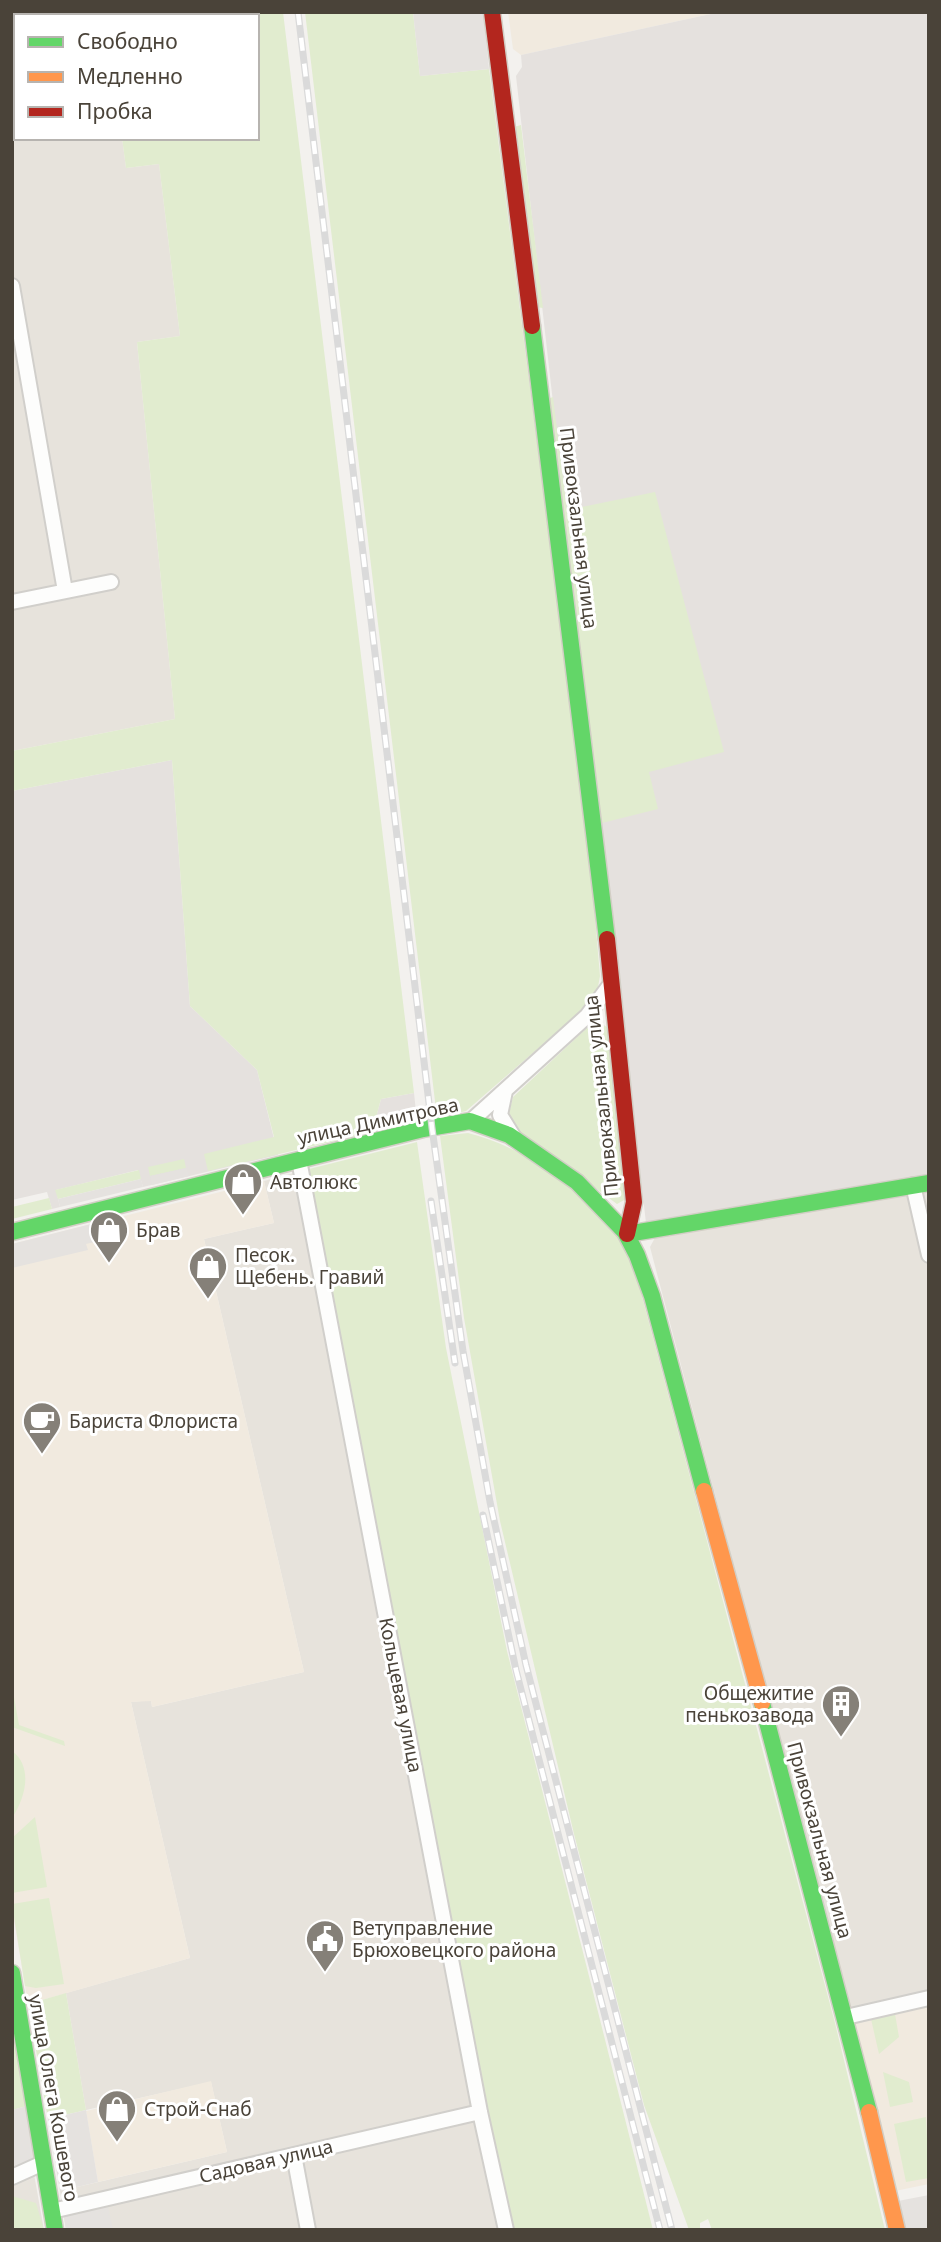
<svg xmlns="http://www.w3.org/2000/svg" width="941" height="2242" font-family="'Noto Sans',sans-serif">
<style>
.residential{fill:#e7e3dc}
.commercial{fill:#f1eadf}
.industrial{fill:#e5e1de}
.green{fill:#e1eccf}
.parking{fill:#e5e2df}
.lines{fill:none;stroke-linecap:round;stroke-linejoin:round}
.street-casing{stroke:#d1cfcb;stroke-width:18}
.fast-casing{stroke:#d2cec5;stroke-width:19}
.slow-casing{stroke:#d2cec5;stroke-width:19}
.jam-casing{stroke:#d2cec5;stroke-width:19}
.street{stroke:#fdfdfc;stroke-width:14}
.fast{stroke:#63d668;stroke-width:16}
.slow{stroke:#ff974d;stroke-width:16}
.jam{stroke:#b3261e;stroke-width:16}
.rail-casing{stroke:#dadada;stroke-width:7}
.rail{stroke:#fff;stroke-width:4.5;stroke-dasharray:13;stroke-linecap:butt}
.labels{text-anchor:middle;stroke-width:6;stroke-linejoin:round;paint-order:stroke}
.street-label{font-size:19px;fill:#4a4339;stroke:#fff}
.poi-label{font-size:19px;fill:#4a4339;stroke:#fff;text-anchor:start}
</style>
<rect width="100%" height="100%" fill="#f3f1ee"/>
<path class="residential" d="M12,12h123v4h-119v72l-4,1z
M12,133h4v5h106l4,30 33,-4 21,172 -43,6 38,377 -163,32z
M305,1170l207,1060h-446l-6,-39 167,-39 -16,-70 -125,28 -20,-117 124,-35 -59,-256 20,-2 1,7 152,-35 -100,-433 70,-16 -10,-42z
M929,1187v816l-76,18 -203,-774 7,-13z
M34,2174l10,56h-32v-46z"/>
<path class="commercial" d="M508,12h212l-199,43 -8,-6z
M264,1181l10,42 -70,16 100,433 -152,35 -1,-6 -20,1 59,256 -162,46 -16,-96v-664z
M929,2003v181l-34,7 -42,-170z
M211,2081l16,71 -129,30 -12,-71z"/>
<path class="industrial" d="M720,12h209v1163l-283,48 -130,-1147 6,-9 -1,-12z
M172,760l18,246 67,64 21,85 -135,32 -5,-17 -82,20 4,17 -8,2 -5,-17 -35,8v-409z
M414,1093l3,28 -45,11 9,-33z"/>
<path class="green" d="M135,12h148l131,1081 -33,6 -9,33 -164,39 -4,-17 70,-17 -17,-67 -67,-64 -18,-246 -160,31v-40l163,-32 -38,-377 43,-6 -21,-172 -33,4 -4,-30h135v-122h-122z
M305,12h108l7,64 69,-7 100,777 11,130 -2,11 -12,20 -120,104 -29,7z
M521,125l22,183 -7,-1 -22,-180z
M553,397l14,113 88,-18 69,260 -75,20 9,37 -56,14 -55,-424z
M598,1021l10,7 18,171 -9,5 -101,-75 -7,-16 4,-16 78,-73z
M468,1133c53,13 105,50 141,90 11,12 18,29 25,43l201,757 50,207h-173l-4,-11 -8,4v7h-11l-45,-125 -70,-271 -74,-313 -36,-203 -24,-182z
M417,1142l29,206 61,303 146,579h-141l-27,-119 -180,-941z
M184,1159l2,9 -36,8 -2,-9z
M139,1170l2,9 -83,20 -3,-9z
M49,1198l3,11 -40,10v-12z
M12,1686l7,39 45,16 1,5 -53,-19z
M12,1751c22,16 13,48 0,67z
M35,1817l12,70 -35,6v-55z
M49,1898l15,86 -28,4 -11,-2 -13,-82z
M66,1993l20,117 -38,9 -20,-115z
M895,2014l4,23 -20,17 -8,-35z
M12,2019l15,87 -15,4z
M883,2072l26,10 4,20 -23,5z
M926,2117l3,61 -23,4 -12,-58z
M12,2196l24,7 8,27h-32z"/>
<path class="parking" d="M413,12h70l6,57 -69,7z
M186,1168l3,8 -37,9 -2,-9z
M141,1179l2,8 -83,20 -2,-8z
M95,1223l4,18 -13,3 2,6 -76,18v-24z
M27,2106l8,54 -23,11v-61z
M86,2110l12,72 -38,9 -12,-72z
M929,2195v35h-24l-7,-29z
M108,2206l5,24h-47l-2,-13z"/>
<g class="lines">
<g class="street-casing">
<path id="street" d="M12,286l53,305
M12,602l99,-20
M505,1091l-5,24 13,21
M471,1121l116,-105 23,-31
M299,1160l181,952 26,118
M913,1185l16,70
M846,2017l83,-19
M294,2155l14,75
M12,2177l31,-14
M52,2211l428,-99"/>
</g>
<g class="fast-casing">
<path id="fast" d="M532,326l75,613
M12,1232l411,-103 47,-8 39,14 68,47 48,50 12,23 15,41 52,195
M627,1234l302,-51
M762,1703l107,409
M12,1973l43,257"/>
</g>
<g class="slow-casing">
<path id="slow" d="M704,1491l58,212
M869,2112l28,118"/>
</g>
<g class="jam-casing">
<path id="jam" d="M492,12l40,314
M607,939l27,263 -7,32"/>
</g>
<use href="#street" class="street"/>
<use href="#fast" class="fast"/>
<use href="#slow" class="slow"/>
<use href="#jam" class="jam"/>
<g class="rail-casing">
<path id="rail" d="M298,12l134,1116 31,223 27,151 36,163 146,565
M431,1201l24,162
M483,1515l33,155 144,560"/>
</g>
<use href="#rail" class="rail"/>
</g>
<defs>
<g id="shop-pin" transform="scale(2.0125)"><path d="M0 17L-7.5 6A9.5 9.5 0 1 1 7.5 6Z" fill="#858078" stroke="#fff"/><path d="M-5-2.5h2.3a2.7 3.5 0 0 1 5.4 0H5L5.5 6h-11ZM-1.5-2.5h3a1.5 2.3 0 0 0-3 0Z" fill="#fff"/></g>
<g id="cafe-pin" transform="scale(2.0125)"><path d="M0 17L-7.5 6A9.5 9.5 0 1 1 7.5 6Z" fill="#858078" stroke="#fff"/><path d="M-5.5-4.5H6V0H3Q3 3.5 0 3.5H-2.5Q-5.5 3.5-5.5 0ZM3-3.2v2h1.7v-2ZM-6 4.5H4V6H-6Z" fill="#fff"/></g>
<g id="building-pin" transform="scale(2.0125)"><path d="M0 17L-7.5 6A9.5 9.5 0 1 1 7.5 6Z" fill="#858078" stroke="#fff"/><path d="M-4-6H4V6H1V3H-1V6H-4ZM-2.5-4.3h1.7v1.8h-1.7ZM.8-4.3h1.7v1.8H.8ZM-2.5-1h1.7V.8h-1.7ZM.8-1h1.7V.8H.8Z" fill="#fff"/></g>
<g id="civic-pin" transform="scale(2.0125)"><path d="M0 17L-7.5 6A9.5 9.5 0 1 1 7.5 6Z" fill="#858078" stroke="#fff"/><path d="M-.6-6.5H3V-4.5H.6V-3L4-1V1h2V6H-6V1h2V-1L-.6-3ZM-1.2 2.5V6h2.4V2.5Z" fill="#fff"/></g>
</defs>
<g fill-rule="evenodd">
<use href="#shop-pin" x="243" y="1182"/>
<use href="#shop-pin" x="109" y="1230"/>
<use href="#shop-pin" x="208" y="1266"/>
<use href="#cafe-pin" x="42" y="1421"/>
<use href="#building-pin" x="841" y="1704"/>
<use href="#civic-pin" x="325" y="1939"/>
<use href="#shop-pin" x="117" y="2109"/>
</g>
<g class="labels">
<g class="street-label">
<text transform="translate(579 528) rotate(83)" y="7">Привокзальная улица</text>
<text transform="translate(601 1096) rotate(-96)" y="7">Привокзальная улица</text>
<text transform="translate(378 1121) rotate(-12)" y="7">улица Димитрова</text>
<text transform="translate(401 1695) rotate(79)" y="7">Кольцевая улица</text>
<text transform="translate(820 1840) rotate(75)" y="7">Привокзальная улица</text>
<text transform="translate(54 2098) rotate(80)" y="7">улица Олега Кошевого</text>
<text transform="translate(266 2161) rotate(-13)" y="7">Садовая улица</text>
</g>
<g class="poi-label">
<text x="270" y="1189">Автолюкс</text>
<text x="136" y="1237">Брав</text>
<text x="235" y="1262">Песок.<tspan x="235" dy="22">Щебень. Гравий</tspan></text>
<text x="69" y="1428">Бариста Флориста</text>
<text x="814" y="1700" text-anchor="end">Общежитие<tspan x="814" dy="22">пенькозавода</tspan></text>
<text x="352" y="1935">Ветуправление<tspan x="352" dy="22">Брюховецкого района</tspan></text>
<text x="144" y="2116">Строй-Снаб</text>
</g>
</g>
<rect width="941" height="2242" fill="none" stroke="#4a4339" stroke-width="28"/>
<rect x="14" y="14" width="245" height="126" fill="#ffffff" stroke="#b7b4b0" stroke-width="2"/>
<rect x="28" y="37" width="35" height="10" fill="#63d668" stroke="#b7b4b0" stroke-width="2"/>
<text x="77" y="49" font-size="21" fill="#4a4339">Свободно</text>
<rect x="28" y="72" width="35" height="10" fill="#ff974d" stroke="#b7b4b0" stroke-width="2"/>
<text x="77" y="84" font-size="21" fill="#4a4339">Медленно</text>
<rect x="28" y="107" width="35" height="10" fill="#b3261e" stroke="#b7b4b0" stroke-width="2"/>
<text x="77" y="119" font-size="21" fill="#4a4339">Пробка</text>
</svg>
